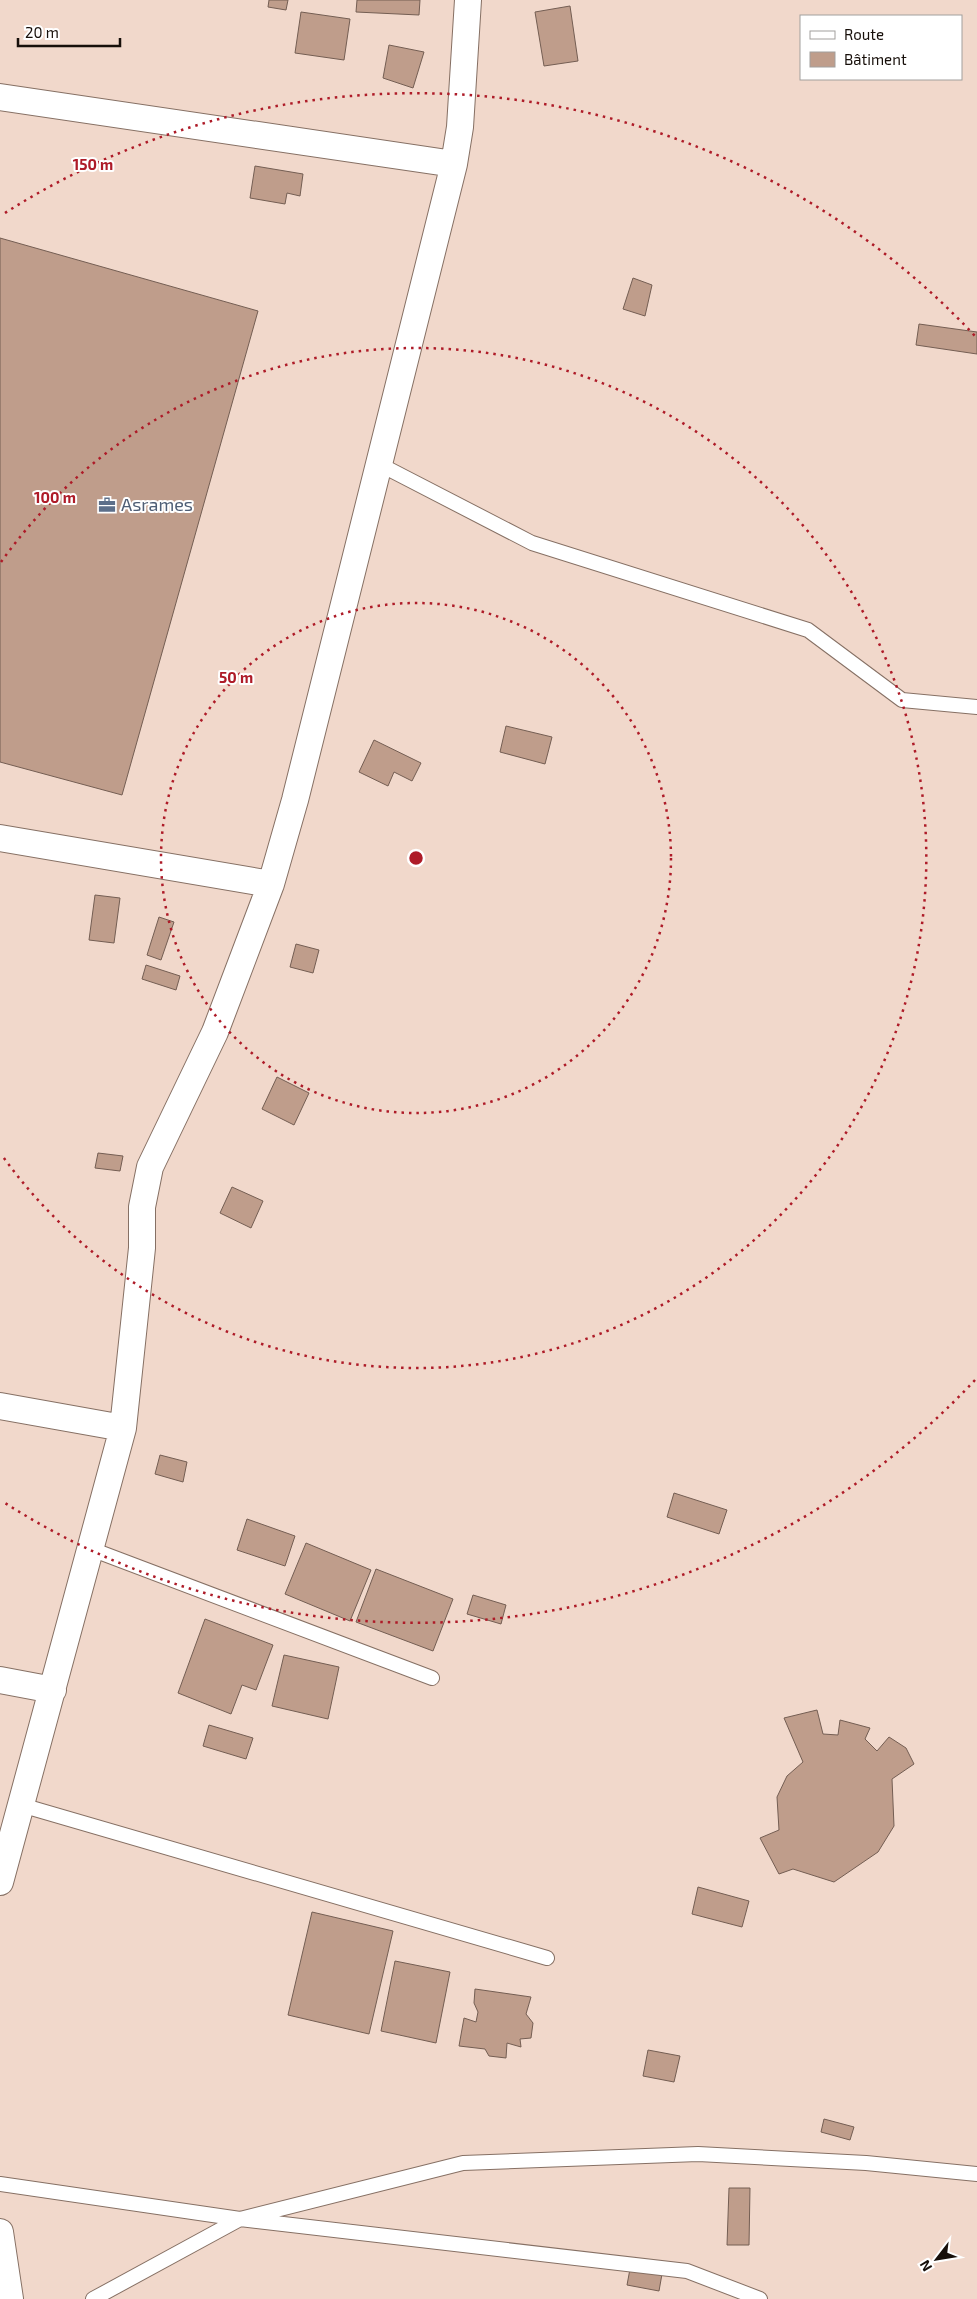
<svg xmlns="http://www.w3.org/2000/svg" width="977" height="2299" font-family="'Exo 2',sans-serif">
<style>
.building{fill:#bf9d8b;stroke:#745e53}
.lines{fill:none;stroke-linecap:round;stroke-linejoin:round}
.service-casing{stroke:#867064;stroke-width:16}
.minor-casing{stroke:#867064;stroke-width:28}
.service{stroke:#fff;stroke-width:14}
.minor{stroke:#fff;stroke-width:26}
.ring{fill:none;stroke:#ae1b28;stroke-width:2.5;stroke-dasharray:2.5 5}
.labels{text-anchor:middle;stroke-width:4;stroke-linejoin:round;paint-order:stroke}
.service-label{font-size:18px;fill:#4e5e75;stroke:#fff;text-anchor:start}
.centre{fill:#ae1b28;stroke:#fff;stroke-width:2.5}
.ring-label{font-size:15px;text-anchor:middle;font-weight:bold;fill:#ae1b28;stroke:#fff;stroke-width:4;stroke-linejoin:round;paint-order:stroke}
</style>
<rect width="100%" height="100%" fill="#f1d8cb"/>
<path class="building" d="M269,0h19l-2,10 -18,-3z
M357,0h63l-1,15 -63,-3z
M570,6l8,55 -34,5 -9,-54z
M301,12l49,7 -6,41 -49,-7z
M389,45l35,7 -11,36 -30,-10z
M255,166l48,8 -3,22 -13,-3 -2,11 -35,-6z
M0,238l258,73 -136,484 -122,-33z
M633,278l19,7 -7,31 -22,-7z
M919,324l58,8v22l-61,-9z
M506,726l46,11 -7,27 -45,-12z
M374,740l47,23 -9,18 -18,-9 -6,14 -29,-14z
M95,895l25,3 -6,45 -25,-3z
M159,917l15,5 -13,38 -14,-5z
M296,944l23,6 -6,23 -23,-6z
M146,965l34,11 -4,14 -34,-11z
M277,1077l32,16 -15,32 -32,-16z
M98,1153l25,3 -3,15 -25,-3z
M232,1187l31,14 -12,27 -31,-15z
M160,1455l27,7 -4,20 -28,-8z
M674,1493l53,17 -8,24 -52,-17z
M247,1519l48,17 -10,30 -48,-16z
M306,1543l65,27 -21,51 -65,-27z
M376,1569l77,30 -20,52 -77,-29z
M473,1595l33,10 -5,19 -34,-10z
M205,1619l68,26 -17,45 -14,-5 -11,29 -53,-21z
M284,1655l55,12 -11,52 -56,-13z
M817,1710l6,24 15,1 2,-15 30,8 -5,11 12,12 12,-14 17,11 8,16 -22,15 2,47 -16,26 -44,30 -41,-13 -14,5 -19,-36 19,-8 -2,-33 10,-21 16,-14 -19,-44z
M209,1725l44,13 -7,21 -43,-13z
M698,1887l51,14 -7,26 -50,-13z
M312,1912l81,19 -24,103 -81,-19z
M395,1961l55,11 -14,71 -55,-12z
M475,1989l56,8 -5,17 7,9 -2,15 -11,1 1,8 -14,-4 -1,15 -17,-2 -4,-7 -26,-3 5,-28 12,4 2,-10 -4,-9z
M648,2050l32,6 -6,26 -31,-6z
M824,2119l30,8 -4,13 -29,-8z
M729,2188h21l-1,57h-22z
M630,2269l32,5 -3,17 -32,-6z"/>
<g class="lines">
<g class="service-casing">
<path id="service" d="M379,464l153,79 276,87 94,70 75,7
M91,1549l341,129
M21,1805l526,153
M0,2184l240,35 223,-56 235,-9 168,9 111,11
M93,2299l147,-80 447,52 73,28"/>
</g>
<g class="minor-casing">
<path id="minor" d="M0,97l454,67
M0,838l271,46
M0,1406l123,22
M0,1680l53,10
M0,1882l123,-454 19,-180v-41l8,-40 65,-135 56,-148 24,-84 159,-636 6,-37 8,-127
M0,2232l10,67"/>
</g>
<use href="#service" class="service"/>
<use href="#minor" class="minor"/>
</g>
<g class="ring">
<circle cx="416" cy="858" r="255"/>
<path d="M1 562A510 510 0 1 1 1 1154"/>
<path d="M975 1380A765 765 0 0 1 5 1503M5 213A765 765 0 0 1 975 336"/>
</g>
<defs>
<g id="office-bare" transform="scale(1.35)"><path d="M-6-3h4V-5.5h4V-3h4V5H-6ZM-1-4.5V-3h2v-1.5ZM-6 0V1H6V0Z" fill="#5c6f8a" stroke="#fff" stroke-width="2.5" paint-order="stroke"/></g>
</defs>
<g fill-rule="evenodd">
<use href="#office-bare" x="107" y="505"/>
</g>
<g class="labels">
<g class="service-label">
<text x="121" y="511">Asrames</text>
</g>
</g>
<circle cx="416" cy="858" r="8" class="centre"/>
<g class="ring-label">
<text x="93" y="170">150 m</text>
<text x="55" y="503">100 m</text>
<text x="236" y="683">50 m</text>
</g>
<rect x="800" y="15" width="162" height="65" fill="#ffffff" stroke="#a29f9d"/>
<rect x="810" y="31" width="25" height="8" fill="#ffffff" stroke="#a29f9d"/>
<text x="844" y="40" font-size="15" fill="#170f0a">Route</text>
<rect x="810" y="52" width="25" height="15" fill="#bf9d8b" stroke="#a29f9d"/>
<text x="844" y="65" font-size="15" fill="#170f0a">Bâtiment</text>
<g transform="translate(937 2259) rotate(239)" stroke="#ffffff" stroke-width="4" paint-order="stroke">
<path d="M0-4L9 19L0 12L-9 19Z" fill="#170f0a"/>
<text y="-8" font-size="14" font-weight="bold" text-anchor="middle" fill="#170f0a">N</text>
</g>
<path d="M18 38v8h102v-8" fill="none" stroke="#170f0a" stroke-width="2.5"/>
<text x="25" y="38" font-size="15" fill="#170f0a" stroke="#ffffff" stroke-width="4" paint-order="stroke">20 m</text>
</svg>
